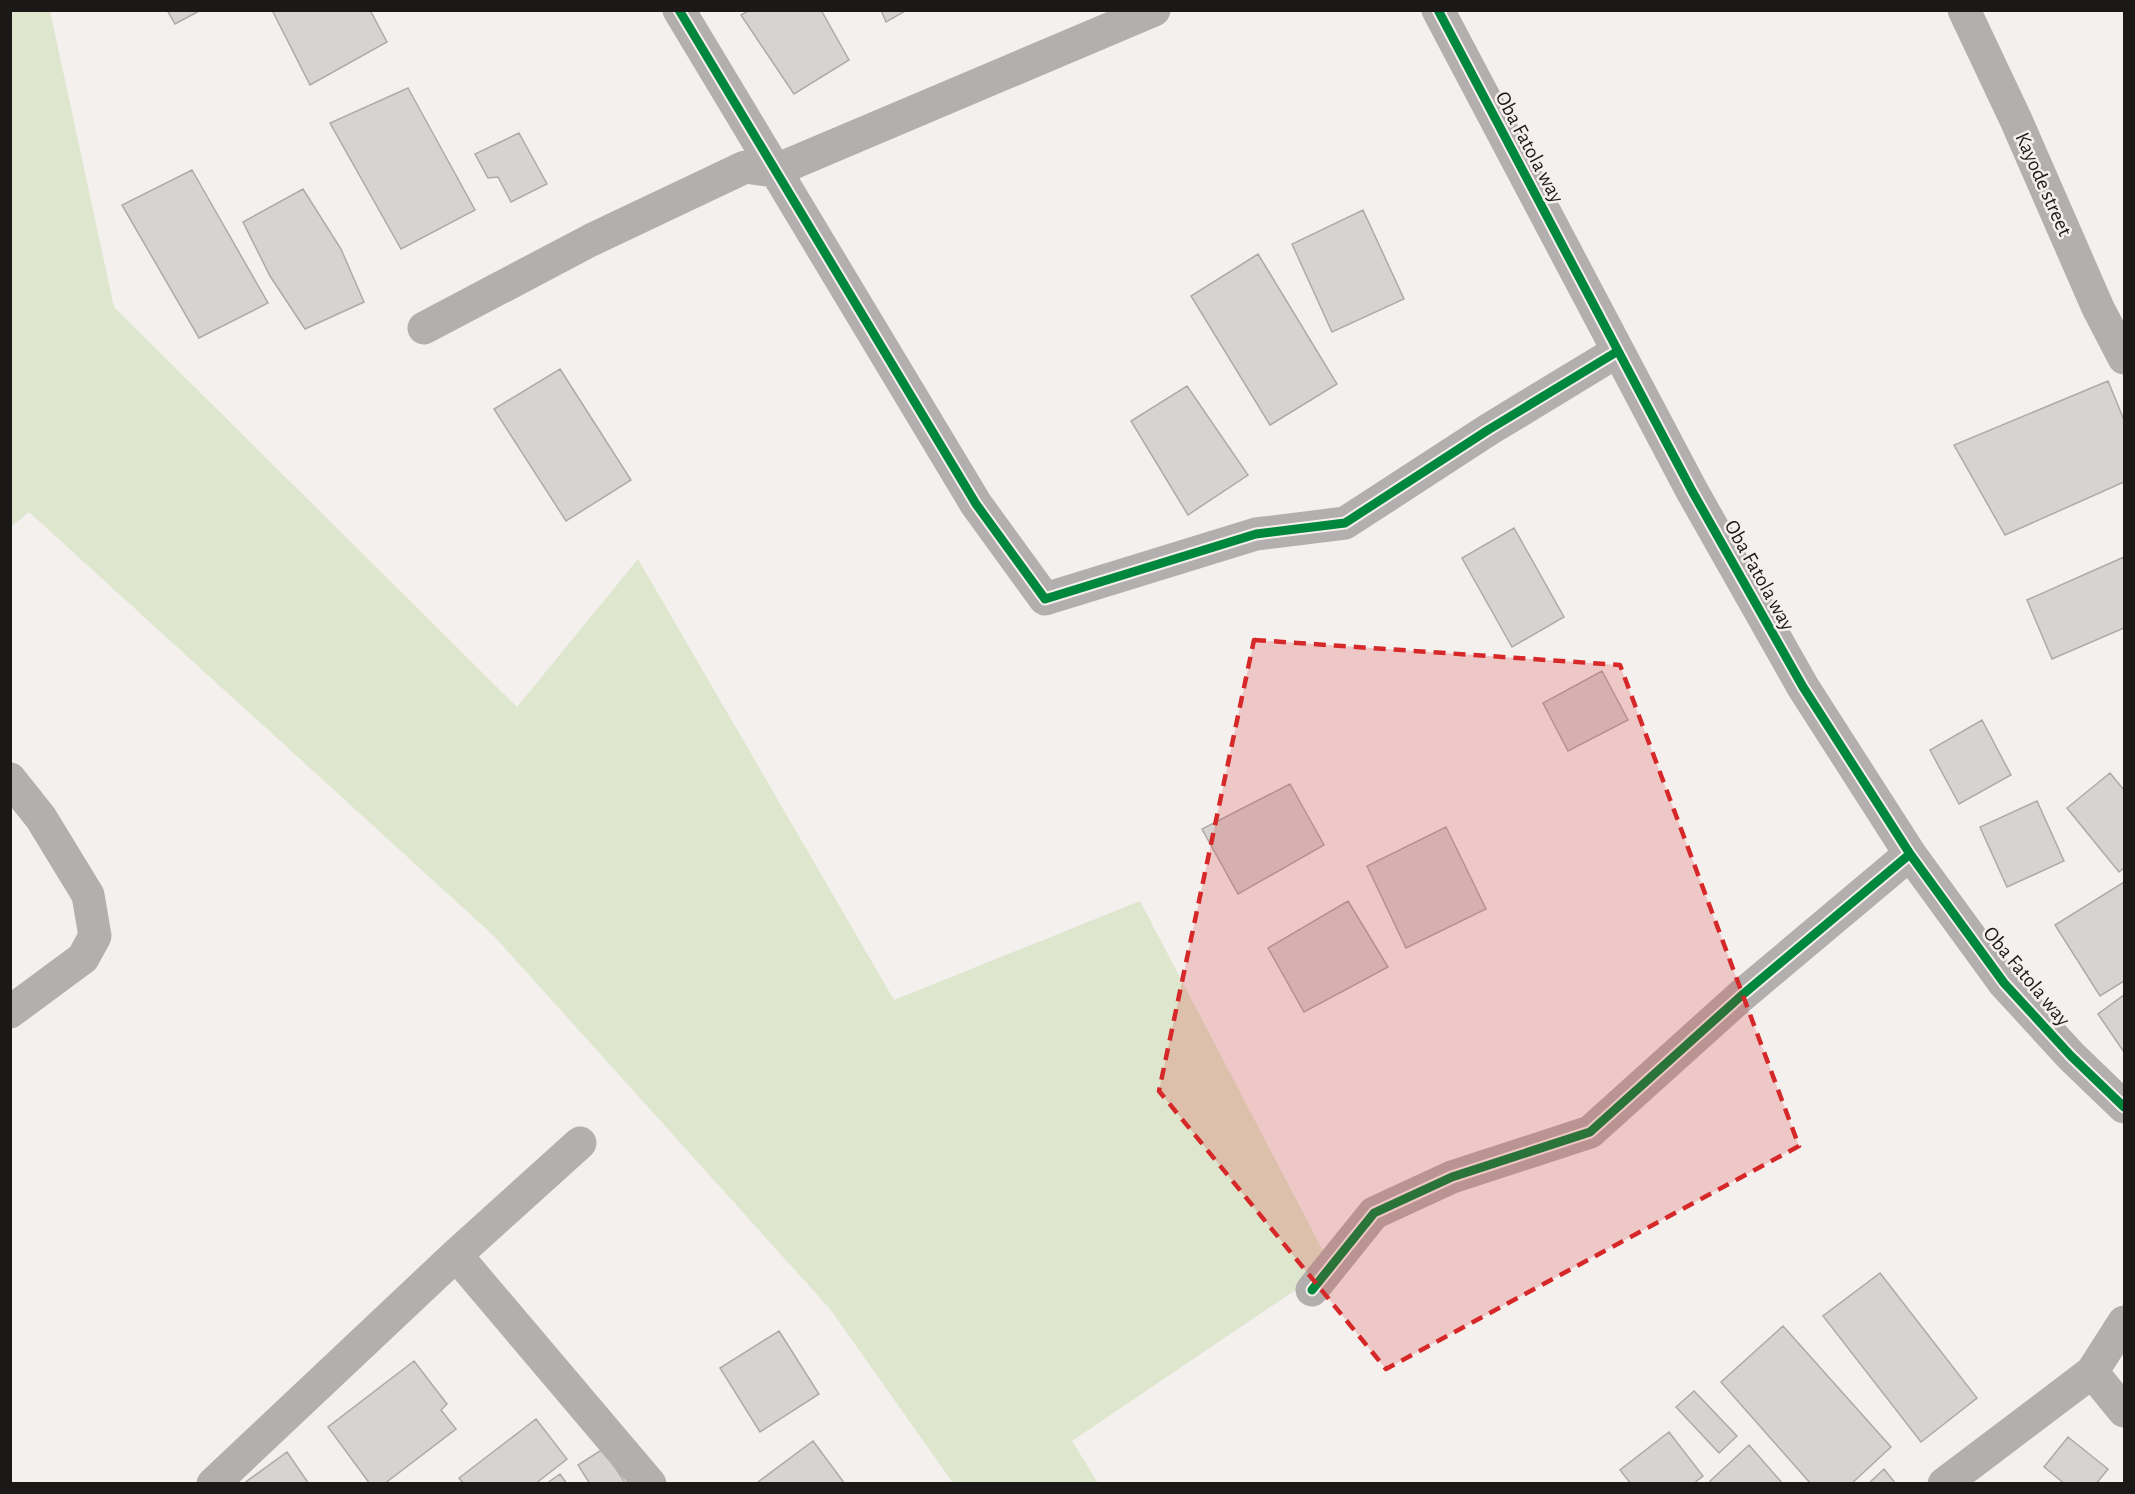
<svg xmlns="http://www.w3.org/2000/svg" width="2135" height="1494" font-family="'Alegreya Sans',sans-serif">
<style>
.green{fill:#dee6ce}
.building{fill:#d6d3d1;stroke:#adaba9;stroke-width:1.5}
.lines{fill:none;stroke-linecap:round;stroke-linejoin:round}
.street{stroke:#b2afae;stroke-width:33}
.cycleway-casing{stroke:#f6efec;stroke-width:13}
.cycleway{stroke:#00873e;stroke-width:9}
.marked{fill:#d62828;fill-opacity:0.2;stroke:#d62828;stroke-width:4.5;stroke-dasharray:12 8;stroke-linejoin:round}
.labels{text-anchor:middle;stroke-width:5;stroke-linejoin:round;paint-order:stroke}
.street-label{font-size:21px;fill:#1b1918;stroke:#f6efec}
</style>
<rect width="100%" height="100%" fill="#f4f0ee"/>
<path class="green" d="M11,11h39l64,296 403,400 121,-148 256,441 246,-99 191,365 -259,175 26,42h-145l-123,-174 -337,-374 -464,-423 -18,15z"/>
<path class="building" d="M167,10h34l-26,14z
M272,10h98l17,32 -77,43z
M750,10h71l28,50 -55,34 -53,-79z
M881,10h26l-21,12z
M408,88l67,122 -74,39 -71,-126z
M519,133l28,51 -36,18 -13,-25 -10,1 -13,-24z
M192,170l76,133 -69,35 -77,-133z
M303,189l38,60 23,53 -59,27 -35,-53 -27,-54z
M1363,210l41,89 -72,33 -40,-88z
M1258,254l79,130 -67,41 -79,-129z
M560,369l71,111 -65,41 -72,-112z
M2108,381l16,39v62l-119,53 -51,-90z
M1187,386l61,89 -60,40 -57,-94z
M1514,528l50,89 -52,30 -50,-89z
M2124,557v71l-72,31 -25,-59z
M1602,671l26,49 -60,31 -25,-48z
M1982,720l29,55 -52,29 -29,-54z
M2110,773l14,17v78l-5,4 -52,-64z
M1290,784l34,61 -86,49 -36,-65z
M2037,801l27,60 -57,26 -27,-60z
M1446,827l40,82 -80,39 -39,-82z
M2124,882v99l-24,15 -45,-71z
M1348,901l40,66 -84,45 -36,-64z
M2124,995v57l-26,-38z
M1880,1273l97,125 -56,44 -98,-126z
M1783,1326l108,121 -40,37h-40l-90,-102z
M779,1331l40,63 -59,38 -40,-64z
M414,1361l33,43 -6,6 15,19 -72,55h-14l-42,-57z
M1694,1391l43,45 -18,17 -43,-46z
M536,1419l31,40 -32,25h-71l-5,-6z
M1669,1432l34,44 -10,8h-62l-11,-14z
M2068,1437l40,32 -12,15h-31l-21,-17z
M813,1441l32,43h-86l-1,-2z
M1749,1445l34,39h-71l-2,-3z
M603,1449l23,35h-36l-12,-19z
M287,1452l22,32h-66z
M1884,1469l12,15h-28z
M560,1474l7,10h-21z"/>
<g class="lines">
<path class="street" d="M679,10l297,494 69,95 211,-65 89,-11 143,-93 130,-79
M1438,10l254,481 111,196 107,167 94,129 67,73 53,51
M1964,10l52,110 82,188 26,50
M424,328l167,-88 154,-73 29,4 380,-161
M10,779l31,39 47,77 7,41 -12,22 -73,54
M456,1255l194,229
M1312,1290l62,-77 78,-36 138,-45 151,-136 169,-142
M2124,1322l-32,50 32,39
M213,1484l243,-229 124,-112
M1944,1484l148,-112"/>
<g class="cycleway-casing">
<path id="cycleway" d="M679,10l297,494 69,95 211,-65 89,-11 143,-93 130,-79
M1438,10l254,481 111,196 107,167 94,129 67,73 53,51
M1312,1290l62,-77 78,-36 138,-45 151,-136 169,-142"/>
</g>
<use href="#cycleway" class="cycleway"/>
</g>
<path class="marked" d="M1254,640l366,25 179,481 -413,223 -227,-278z"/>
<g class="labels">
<g class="street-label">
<text transform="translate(1530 147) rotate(62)" y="7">Oba Fatola way</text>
<text transform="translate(2044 184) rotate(66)" y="7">Kayode street</text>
<text transform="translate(1760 575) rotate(61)" y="7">Oba Fatola way</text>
<text transform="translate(2027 976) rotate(50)" y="7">Oba Fatola way</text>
</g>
</g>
<rect width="2135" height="1494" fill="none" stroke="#1b1918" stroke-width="24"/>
</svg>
